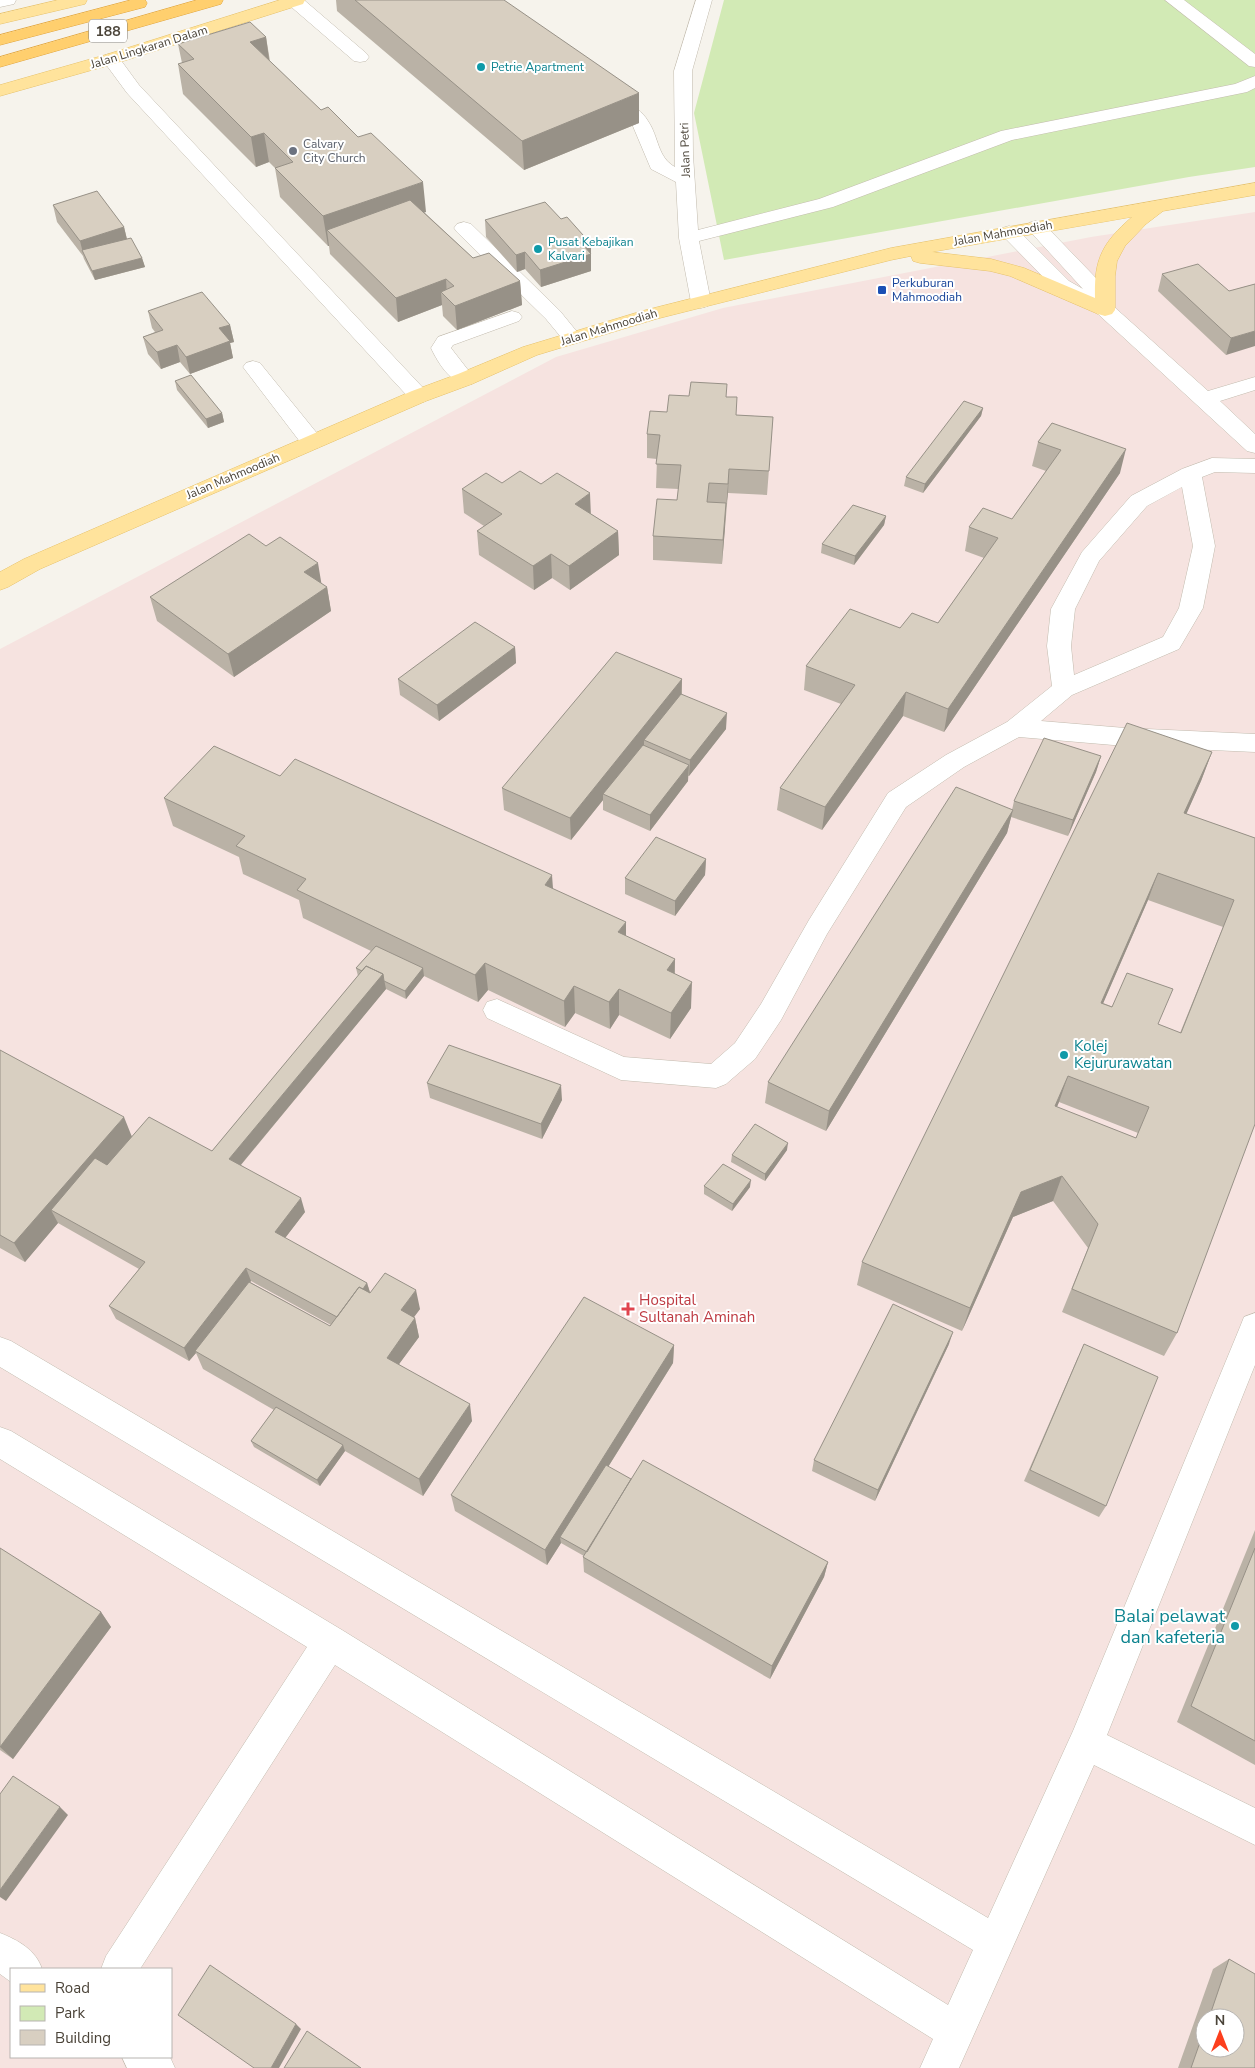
<svg xmlns="http://www.w3.org/2000/svg" width="1255" height="2068" font-family="'Nunito Sans',sans-serif">
<style>
.medical{fill:#f6e3e0;fill-rule:evenodd}
.green{fill:#d2eab5}
.lines{fill:none;stroke-linecap:round;stroke-linejoin:round}
.minor-casing{stroke:#c2bbae;stroke-width:1}
.major-casing{stroke:#e6c16a;stroke-width:1}
.highway-casing{stroke:#e0a43c;stroke-width:1}
.minor{fill:#fff;fill-rule:evenodd}
.major{fill:#ffe39c;fill-rule:evenodd}
.highway{fill:#ffcf6e;fill-rule:evenodd}
.wall{fill:#bab2a6;fill-rule:evenodd}
.shaded-wall{fill:#979187}
.building{fill:#d8cfc1;stroke:#979187;fill-rule:evenodd}
.culture-dot{fill:#0f9aa8;stroke:#fff;stroke-width:2}
.worship-dot{fill:#6b7280;stroke:#fff;stroke-width:2}
.transit-dot{fill:#1a4fb4;stroke:#fff;stroke-width:2}
.health-dot{fill:#e0444e;stroke:#fff;stroke-width:2}
.labels{text-anchor:middle;stroke-width:4;stroke-linejoin:round;paint-order:stroke}
.far-street-label{font-size:12px;fill:#4b4439;stroke:#fff}
.far-culture-label{font-size:12px;fill:#0d838f;stroke:#fff;text-anchor:start}
.far-worship-label{font-size:12px;fill:#5b616d;stroke:#fff;text-anchor:start}
.far-transit-label{font-size:12px;fill:#164399;stroke:#fff;text-anchor:start}
.shield{fill:#fff;stroke:#817c74;stroke-width:1}
.shield-label{font-size:14px;font-weight:bold;fill:#4b4439}
.culture-label{font-size:15px;fill:#0d838f;stroke:#fff;text-anchor:start}
.health-label{font-size:15px;fill:#be3a42;stroke:#fff;text-anchor:start}
.near-culture-label{font-size:18px;fill:#0d838f;stroke:#fff;text-anchor:end}
</style>
<rect width="100%" height="100%" fill="#f6f3ec"/>
<path class="medical" d="M1255,212v1856h-1255v-1419l556,-292 167,-49 368,-71zM11,1969h160v88h-160zM1205,2018h30v30h-30z"/>
<path class="green" d="M724,0h531v167l-66,10 -465,83 -30,-147z"/>
<g class="lines">
<g class="minor-casing">
<path id="minor" d="M0,0h16l-2,4 -14,3z
M287,0h17l62,53 3,4 -3,4 -6,1 -6,-1 -65,-56z
M696,0h16l-20,71 1,84 5,75 121,-31 182,-68 234,-47 20,-8v12l-8,4 -235,48 -179,67 -134,34 12,61 -3,4 -7,2 -7,-2 -3,-4 -12,-64 -3,-56 -25,-13 -19,-45 -31,-27 3,-4c9,-2 13,1 21,7 8,6 18,12 23,21 11,16 9,36 27,46l-1,-96z
M1165,0h19l71,54v13l-6,-1z
M111,54l6,1 22,30 287,306 3,5 -3,5 -7,2 -7,-2 -285,-308 -25,-34 3,-4z
M1036,221l7,2 52,54 17,28 96,86 47,-14v13l-35,11 35,33v19l-8,-2 -149,-137 -43,-25 -56,-57 3,-4 7,-2 7,2 53,53 14,8 -57,-62 3,-4z
M464,222l7,2 89,87 22,27 -3,4 -7,2 -7,-2 -19,-23 -89,-87 -3,-4 3,-4z
M512,311l7,2 3,4 -3,4 -66,24 -2,3 24,31 -3,5c-19,4 -34,-21 -41,-36l7,-11z
M253,361l7,2 60,74 3,5 -3,5 -8,2 -8,-2 -58,-76 -3,-4 3,-4z
M1212,458l43,1v14l-40,-1 -13,5 13,69 -12,62 -24,41 -107,46 -31,26 84,7 130,6v18l-130,-6 -106,-9 -55,30 -58,40 -79,127 -46,86 -26,39 -29,25 -10,4 -95,-8 -134,-62 -4,-8 4,-8 10,-3 127,58 87,7 24,-21 26,-39 48,-84 79,-127 58,-38 61,-33 45,-36 -5,-40 4,-37 31,-57 49,-56 51,-27zM1182,487l11,59 -14,62 -16,29 -89,38 -3,-29 4,-37 24,-48 48,-55z
M1255,1313v52l-148,370 148,73v37l-161,-80 -135,303h-39l13,-29 -598,-374 -195,304h-39l5,-13 201,-309 -307,-188v-32l11,4 331,199 606,375 25,-55 -973,-583v-30l11,4 977,577 85,-187 167,-404 4,-10z
M0,1933c18,7 36,17 42,36h-31v13l-11,-8z
M122,2057h48l5,11h-48z"/>
</g>
<g class="major-casing">
<path id="major" d="M58,0h29l-2,4 -85,20v-10z
M280,0h25l-2,4 -186,59 -117,33v-11l105,-30z
M1255,183v12l-92,16 -17,13 -21,22 -8,15 -2,15v34l-3,4 -7,2 -7,-2 -88,-38 -20,-5 -70,-8 -7,-2 -2,-5 -20,4 -235,59 -119,36 -65,29 -46,17 -386,168 -32,18 -8,3v-18l24,-13 388,-168 46,-17 65,-27 119,-36 249,-63zM1132,217c-30,26 -38,42 -37,81l-71,-30 -33,-9 -59,-7z"/>
</g>
<g class="highway-casing">
<path id="highway" d="M131,0h14l2,3 -2,4 -145,38v-10z
M197,0h26l-2,4 -221,63v-10z"/>
</g>
<use href="#minor" class="minor"/>
<use href="#major" class="major"/>
<use href="#highway" class="highway"/>
</g>
<path class="wall" d="M336,0h168l135,123 -115,47 -187,-159z
M266,37l4,24 156,151h-2l49,46 47,23 2,24 -65,25 -14,-14 -1,-11 -44,17 -68,-68 -1,-8h-1l-48,-49 -5,-29 -6,-6 -13,5 -73,-73 -5,-30 4,-1 -4,-19z
M53,205l71,22 3,12 15,19 3,9 -50,13 -11,-21 -1,-3 -26,-34z
M561,219l30,25v27l-50,16 -16,-18 -8,3 -31,-35 -1,-17z
M1162,274l67,17 26,-7 -29,71 -68,-64z
M148,311l82,14 4,17 -4,1 3,15 -43,16 -10,-12 -19,7 -13,-15 -5,-17 12,-5 -3,-4z
M175,381l47,32 2,9 -16,6 -31,-38z
M726,397l10,18 37,2 -6,78 -39,-2 -6,71 -69,-4v-24l24,-36 2,-11 -23,-1 1,-29 -10,-1v-24l20,-22z
M983,408l-2,8 -58,77 -19,-7 2,-9z
M1052,423l68,50 -176,259 -41,-16 -81,114 -45,-20 3,-22 61,-84 -37,-14 2,-24 94,-38 38,-5 46,-65 -19,-7 4,-24 43,-8 34,-48 -14,-5 6,-24z
M502,483l89,31 27,17 1,24 -49,35 -18,-12 -18,12 -55,-35 -2,-24 7,-5 -20,-13 -2,-24z
M886,516l-2,9 -30,40 -33,-12 1,-9z
M321,584l6,3 4,24 -97,66 -77,-56 -7,-24z
M515,647l1,16 -77,58 -39,-26 -2,-16z
M682,679v16l44,34 -37,47h-1v5l-38,50 -47,-21v-10l-32,40 -67,-30 -2,-22z
M1212,752l-11,29 -15,33 69,24 -78,495 -13,23 -102,-44 26,-64 -35,-47 -40,16 -51,114 -105,-46 5,-23zM1148,900l75,27 -43,106 -77,-30zM1059,1102l79,31 -2,5 -79,-31z
M1101,756l-5,16 -28,64 -57,-19 -4,16 -181,298 -61,-28 3,-21 244,-272 2,-9z
M280,776l273,113 73,47 49,23v15l16,34 -21,31 -51,-24 -9,14 -35,-16 -10,14 -77,-37 -10,12 -54,-26 -18,23 -20,-10 -145,176 64,47 -20,26 82,45 3,9 50,17 -6,8 1,1 4,19 -20,27 73,57 -49,75 -78,-45 -25,35 -66,-39 -3,-6 23,-31 -71,-41 -7,-16 -7,8 -73,-42 -7,-13 30,-37 -81,-46 -33,39 -25,-14v-198l132,86 80,15 146,-175 -2,-8 15,-17 -68,-33 -4,-18 -56,-26 -4,-17 -66,-31 -9,-28zM251,1281l80,44 -1,1 -80,-44z
M706,859l-1,16 -30,41 -50,-22v-16z
M427,1083l135,17 -20,39 -112,-41z
M787,1150l-22,31 -34,-19 1,-7z
M704,1186l46,1 -18,24 -28,-17z
M949,1344l-74,157 -63,-30 2,-11z
M674,1345l-1,18 -65,104 23,12 197,83 -4,15 -54,102 -186,-107 -1,-15 1,-1 -23,-13 -14,22 -92,-54 -4,-16z
M1078,1357l28,149 -7,11 -75,-36z
M1255,1530v235l-78,-43z
M0,1549l101,63 10,15 -98,132 -13,-9z
M1229,1959l26,109h-77l35,-99zM1205,2018h30l-30,30z"/>
<path class="shaded-wall" d="M266,37l4,29 -20,-24z
M639,93v30l-115,47 -2,-29z
M264,133l5,29 -13,5 -5,-30z
M423,182l3,30 -87,30 -12,-12 2,16h-1l-5,-30z
M124,227l4,17 -45,9 -3,-12z
M591,244v27l-50,16 -1,-17 44,-24z
M525,252v17l-8,3 -1,-17z
M142,258l3,9 -50,13 -3,-9z
M446,279l1,19 -6,-6 1,13 -44,17 -2,-24z
M520,281l2,24 -65,25 -2,-24z
M230,325l4,17 -4,1 3,15 -43,16 -4,-17 33,-29z
M1255,331v15l-29,9 5,-17z
M177,345l3,17 -19,7 -4,-17z
M983,408l-2,8 -58,77 2,-9z
M222,413l2,9 -16,6 -2,-9z
M1126,449l-6,24 -176,259 4,-23z
M729,469l-1,24 -2,15 2,-24z
M590,493l1,24 -16,-13z
M726,503l-1,24 -3,37 1,-24z
M886,516l-2,9 -30,40 1,-9z
M618,531l1,24 -49,35 -1,-24z
M551,554l1,24 -18,12 -1,-24z
M318,563l4,24 -18,-15z
M327,587l4,24 -97,66 -6,-23z
M515,647l1,16 -77,58 -2,-16z
M682,679l-1,23 -37,38v9l-41,45v6l-32,40 -1,-22z
M906,692l-3,24 -81,114 3,-23z
M727,713l-1,16 -37,47 1,-16z
M1212,752l-11,29 -27,61 10,-29z
M1101,756l-5,16 -28,64 5,-16z
M689,765l-1,16 -38,50v-16z
M1013,810l-6,23 -181,298 3,-20z
M706,859l-1,16 -30,41v-15z
M1158,873l-10,27 -56,129 9,-26z
M552,875l2,27 -9,-17z
M626,922v27l-8,-17z
M675,959l-1,27 -7,-16z
M485,963l3,27 -10,12 -3,-27z
M423,968l1,8 -18,23 -1,-8z
M383,974l3,15 -152,184 -5,-14z
M692,982l-1,26 -21,31 1,-26z
M574,986l1,27 -10,14 -1,-26z
M619,989v26l-9,14 -1,-27z
M1068,1076l-9,26 -13,30 9,-26z
M561,1085l1,15 -20,39 -1,-15z
M124,1117l8,20 -69,80 -12,-7 7,13 -33,39 -11,-19z
M788,1143l-1,7 -22,31v-7z
M1062,1176l-9,25 -40,16 -51,114 8,-23 51,-116z
M751,1180l-1,7 -18,24 1,-7z
M301,1198l4,14 -26,34 -4,-14z
M246,1268l5,13 -55,71 -1,-1 1,2 -7,8 -5,-13z
M367,1283l4,13 -30,23z
M416,1290l4,19 -15,20 -4,-19z
M415,1318l4,19 -28,38 -4,-17z
M953,1332l-4,12 -74,157 3,-11z
M674,1345l-1,18 -110,176 -3,-2 1,6 -14,22 -2,-15z
M470,1404l2,17 -49,75 -4,-17z
M343,1445l2,6 -25,35 -3,-6z
M828,1562l-4,15 -54,102 2,-13z
M101,1612l10,15 -98,132 -13,-12z
M60,1807l8,8 -62,86 -6,-4v-7z
M296,2024l5,5 -22,39h-8z"/>
<path class="building" d="M355,0h149l135,93 -117,48z
M250,22l16,15 -16,5 71,68 7,-3 30,30 13,-4 52,49 -100,34 -48,-48 18,-6 -29,-29 -13,4 -73,-73 16,-5 -16,-15z
M97,191l27,36 -44,14 -27,-36z
M410,200l63,58 16,-5 31,28 -65,25 -14,-14 13,-6 -8,-7 -50,19 -69,-68z
M545,202l16,17 6,-2 24,27 -7,2 7,8 -51,16 -15,-18 -9,3 -31,-35z
M131,238l11,20 -50,13 -10,-21z
M1198,264l31,27 26,-7v47l-24,7 -69,-64z
M202,292l28,33 -11,3 11,13 -44,16 -9,-12 -20,7 -14,-15 20,-7 -15,-19z
M191,375l31,38 -16,6 -31,-38z
M691,382l36,2 -1,13h11l-1,18 37,2 -4,54 -40,-2 -1,15 -19,-1 -2,19 19,1 -3,37 -70,-4 4,-37 20,1 4,-35 -25,-1 4,-29 -13,-1 3,-23 17,1 2,-17 20,1z
M964,401l19,7 -58,76 -19,-7z
M1052,423l74,26 -178,260 -42,-17 -81,115 -45,-19 75,-103 -49,-19 44,-57 50,19 12,-15 26,10 60,-85 -29,-11 14,-19 29,11 49,-69 -23,-8z
M520,471l21,13 16,-11 33,20 -15,11 43,27 -49,35 -18,-12 -18,12 -56,-35 25,-17 -40,-25 24,-16 16,10z
M853,505l33,11 -31,40 -33,-12z
M249,534l17,12 14,-9 38,26 -14,9 23,15 -99,67 -78,-57z
M475,622l40,25 -78,58 -39,-26z
M616,652l66,27 -112,139 -68,-30z
M681,694l46,19 -37,47 -46,-20z
M1127,723l85,29 -28,61 71,25v286l-78,209 -105,-44 26,-65 -36,-48 -41,16 -51,116 -108,-46zM1158,873l76,27 -53,133 -23,-9 15,-35 -46,-16 -15,34 -11,-4zM1068,1076l81,31 -13,31 -81,-32z
M1044,738l57,18 -28,64 -59,-19z
M643,745l46,20 -39,50 -47,-21z
M214,746l66,30 15,-17 257,116 -7,10 81,37 -8,10 57,27 -8,11 25,12 -21,31 -52,-24 -10,13 -35,-16 -10,15 -79,-38 -10,12 -178,-85 9,-11 -70,-33 9,-10 -81,-38z
M956,787l57,23 -184,301 -61,-29z
M656,837l50,22 -31,42 -50,-23z
M376,946l47,22 -18,23 -21,-10 -1,-7 -17,-8 -4,5 -6,-3z
M366,966l17,8 -154,185 72,39 -26,34 92,51 -4,6 -4,-2 -22,30 -91,-49 -62,80 -75,-42 36,-44 -94,-52 44,-52 12,7 42,-48 63,34z
M449,1045l112,40 -20,39 -114,-41z
M0,1050l124,67 -110,126 -14,-8z
M755,1124l33,19 -23,31 -33,-19z
M723,1164l28,16 -18,24 -29,-18z
M385,1273l31,17 -15,20 14,8 -28,40 83,46 -51,75 -224,-128 54,-69 81,44 29,-39 11,6z
M584,1297l90,48 -129,205 -94,-55z
M893,1304l60,28 -75,158 -64,-30z
M1084,1344l74,33 -52,129 -76,-36z
M276,1407l67,38 -26,35 -66,-39z
M643,1460l185,102 -56,104 -189,-109z
M606,1465l25,14 -44,73 -27,-15z
M0,1548l101,64 -101,135z
M1255,1548v193l-64,-35z
M13,1776l47,31 -60,83v-96z
M1229,1959l26,15v94h-64l14,-40v20h30v-30h-26z
M210,1965l86,59 -25,44h-17l-76,-53z
M307,2031l54,37h-77z"/>
<g class="culture-dot">
<circle cx="481" cy="67" r="5"/>
<circle cx="538" cy="249" r="5"/>
<circle cx="1064" cy="1055" r="5"/>
<circle cx="1235" cy="1626" r="5"/>
</g>
<circle class="worship-dot" cx="293" cy="151" r="5"/>
<rect class="transit-dot" x="877" y="285" width="10" height="10" rx="2.5"/>
<path class="health-dot" d="M625.5 1301.5h5v5h5v5h-5v5h-5v-5h-5v-5h5z"/>
<g class="labels">
<g class="far-street-label">
<text transform="translate(149 47) rotate(-17)" y="4">Jalan Lingkaran Dalam</text>
<text transform="translate(685 150) rotate(-92)" y="4">Jalan Petri</text>
<text transform="translate(1003 233) rotate(-10)" y="4">Jalan Mahmoodiah</text>
<text transform="translate(609 327) rotate(-17)" y="4">Jalan Mahmoodiah</text>
<text transform="translate(233 476) rotate(-23)" y="4">Jalan Mahmoodiah</text>
</g>
<g class="far-culture-label">
<text x="491" y="71">Petrie Apartment</text>
<text x="548" y="246">Pusat Kebajikan<tspan x="548" dy="14">Kalvari</tspan></text>
</g>
<g class="far-worship-label">
<text x="303" y="148">Calvary<tspan x="303" dy="14">City Church</tspan></text>
</g>
<g class="far-transit-label">
<text x="892" y="287">Perkuburan<tspan x="892" dy="14">Mahmoodiah</tspan></text>
</g>
<rect class="shield" x="89" y="19.5" width="38" height="23" rx="4"/>
<g class="shield-label">
<text x="108" y="36">188</text>
</g>
<g class="culture-label">
<text x="1074" y="1051">Kolej<tspan x="1074" dy="17">Kejururawatan</tspan></text>
</g>
<g class="health-label">
<text x="639" y="1305">Hospital<tspan x="639" dy="17">Sultanah Aminah</tspan></text>
</g>
<g class="near-culture-label">
<text x="1225" y="1622">Balai pelawat<tspan x="1225" dy="21">dan kafeteria</tspan></text>
</g>
</g>
<rect x="10" y="1968" width="162" height="90" fill="#ffffff" stroke="#b7b4b0"/>
<rect x="20" y="1984" width="25" height="8" fill="#ffe39c" stroke="#b7b4b0"/>
<text x="55" y="1993" font-size="15" fill="#4b4439">Road</text>
<rect x="20" y="2006" width="25" height="15" fill="#d2eab5" stroke="#b7b4b0"/>
<text x="55" y="2018" font-size="15" fill="#4b4439">Park</text>
<rect x="20" y="2030" width="25" height="15" fill="#d8cfc1" stroke="#b7b4b0"/>
<text x="55" y="2043" font-size="15" fill="#4b4439">Building</text>
<g transform="translate(1220 2033)"><circle r="24" fill="#ffffff" stroke="#b7b4b0"/>
<path d="M0-4L9 19L0 12L-9 19Z" fill="#fc3f1d"/>
<text y="-8" font-size="14" font-weight="bold" text-anchor="middle" fill="#4b4439">N</text>
</g>
</svg>
